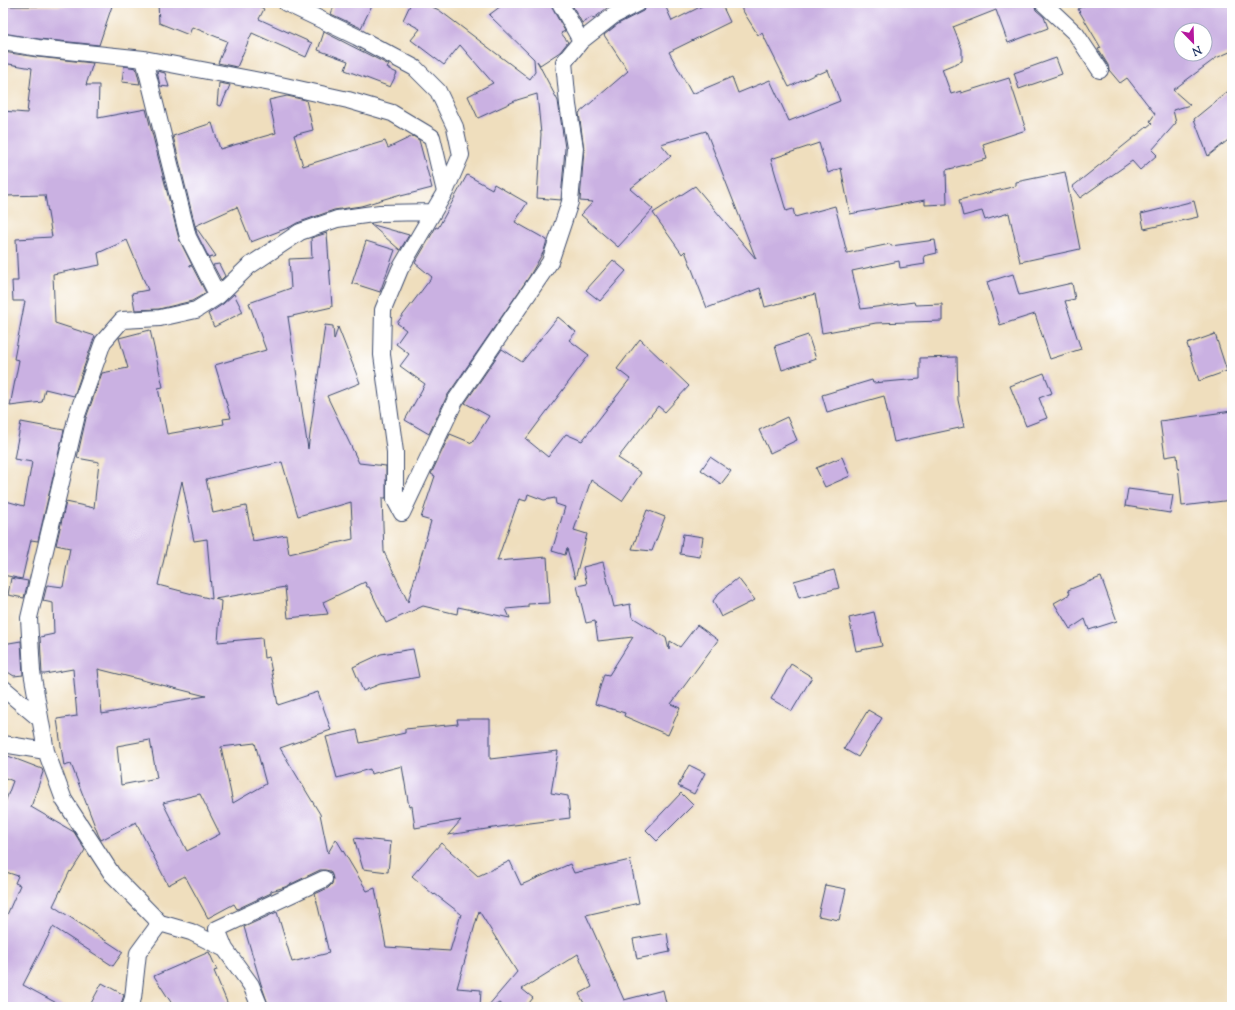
<svg xmlns="http://www.w3.org/2000/svg" width="1235" height="1010" font-family="'Sorts Mill Goudy',serif">
<style>
.building{fill:#cab1e2;fill-rule:evenodd}
.lines{fill:none;stroke-linecap:round;stroke-linejoin:round}
.minor-casing{stroke:#3b496c;stroke-width:18}
.minor{stroke:#fff;stroke-width:16}
</style>
<rect width="100%" height="100%" fill="#fff"/>
<filter id="ink" filterUnits="userSpaceOnUse"><feTurbulence type="fractalNoise" baseFrequency=".025" numOctaves="2"/><feDisplacementMap in="SourceGraphic" scale="8" xChannelSelector="R" yChannelSelector="G"/><feConvolveMatrix kernelMatrix="1 2 1 2 8 2 1 2 1" color-interpolation-filters="sRGB"/></filter>
<filter id="wash" filterUnits="userSpaceOnUse"><feTurbulence type="fractalNoise" baseFrequency=".012" numOctaves="4" result="noise"/><feDisplacementMap in="SourceGraphic" scale="16" xChannelSelector="R" yChannelSelector="G"/><feGaussianBlur stdDeviation="0.9" result="paint"/><feColorMatrix in="noise" values="0 0 0 0 0 0 0 0 0 0 0 0 0 0 0 0 0 1.4 0 .05"/><feComposite in="paint" operator="in"/></filter>
<g filter="url(#wash)">
<rect width="100%" height="100%" fill="#efdebd"/>
<g id="blocks">
<path class="building" d="M86,3h27l-14,42 -60,-6 -36,-6v-27h83z
M158,3h95l11,6 -5,10 53,24 -6,14 -54,-24 -15,34 -19,-4 9,-22 -35,-14 -3,8 -30,-12z
M335,3h38l-12,25 -30,-14z
M411,3h12l16,7 91,69 5,-7 -1,-13 -45,-44 16,-12h46l1,5 13,23 -4,2 7,9 -8,10 -20,13 -3,-4 21,40 7,47 -4,52 -24,-2 4,-64 -4,-40 -20,6 -39,18 -10,-22 25,-13 -33,-38 -16,20 -33,-25 9,-11 -17,-9z
M571,3h46l-10,5 -14,11 -1,-2 -10,6z
M647,3h17l8,18 36,-18h13l9,19 -61,30 23,42 40,-17 6,16 32,-13 19,41 51,-20 -12,-31 -9,4 -1,-1 -29,14 -27,-54 -4,2 -20,-32h296l2,7 8,7 4,11 -40,15 -12,-33 -43,17 9,22v12l-20,8 9,25 10,-3v2l48,-15 17,52 -43,14 4,15 -41,11 1,34 -22,1v-5l-75,14 -9,-46 -13,5 -9,-30 -48,16 15,52 7,-2 2,8 40,-11 12,47 43,-9 1,2 44,-6 2,13 -13,3 1,8 -25,4 -1,-7 -47,10 9,38 53,-7 1,3 27,-1v17l-66,2 -54,10 -7,-39 -50,13 -5,-19 -53,20 -22,-57 -3,3 -29,-41 42,-27 61,73 -50,-128 -45,13 10,12 -41,33 23,20 -35,38 -37,-32 12,-13 -13,-1 4,-52 -5,-36 49,-42 -24,-36 14,-11 25,-13 3,-3z
M1089,3h143v48l-16,7 -43,32 17,15 -17,5 3,13 -24,27 5,5 -17,15 -8,-9 -52,37 -8,-11 80,-64 -2,-2 5,-7 -28,-36 -7,5 -11,-13 -1,-5 -10,-16 3,-1 -23,-39zM1181,30h24v24h-24z
M324,32l65,33 -2,3 10,5 -7,14 -45,-17 3,-9 -30,-11z
M3,52l34,5 56,6 -7,22h13l-1,33 48,-9 33,130 13,26 -3,1h3l14,27 -14,8 -33,8 -24,1 -3,-17 16,-3 -21,-50 -29,13 2,12 -47,9 2,49 40,13 -1,2 -20,58 -29,-7 -3,13 -32,4 9,-46 -5,-1 11,-58h-12l-1,-20h6l-2,-42 36,-2 -7,-42 -40,1 -2,-85 24,2 5,-45 -29,-5z
M1056,58l6,16 -43,15 -5,-16z
M124,66l12,2 4,16 -18,-2z
M157,71l8,2 4,14 -9,-1z
M219,83l11,2 -9,21 -4,-1z
M1232,88v49l-24,19 -14,-37z
M287,96l19,4 7,30 -19,5 9,31 82,-25 3,7 25,-12 6,4 13,48 -31,8v-2l-40,12 -27,4 -37,13 -7,4 -39,15 -14,-35 -42,19 21,30 -7,2 -12,-24 -24,-98 39,-13 8,26 56,-16 -7,-33z
M1065,172l15,77 -60,13 -11,-49 -24,7 -3,-9 -19,5 -4,-16 57,-14v-4z
M467,175l25,14 2,-5 33,19 -12,19 32,18 -3,11 -15,26 -82,119 -18,38 -24,-14 20,-36 -25,-18 9,-12 -13,-10 10,-14 -9,-7 35,-46 -17,-14 21,-36 2,1z
M1194,201l4,16 -54,12 -3,-15z
M370,224l39,11 -9,15z
M327,233l5,74 -44,10 20,132 17,-124 8,1 1,14 4,-13 22,56 -33,13 32,67 27,3v32h-4l2,54 24,50 23,-81 -10,-3 14,-42 -4,-2 19,-40 22,9 17,-27 -24,-13 37,-54 20,13 36,-45 18,15 -7,8 20,15 -63,84 22,18 18,-23 16,7 48,-62 -13,-10 23,-30 49,47 -24,26 -7,-6 -40,52 23,15 -19,28 -31,-21 -17,50 13,4 -12,45 -8,-31 -2,7 -13,-4 13,-44 -9,-3 -1,-6 -11,2 -16,-6 -2,7 -7,-2 -22,62 50,-4 3,46 -22,1v3l-22,2 4,9 -52,-11 -1,7 -34,-8 -37,17 -17,-36h-2l-2,-5 -42,20 5,12 -40,4 -3,-31 -70,12 6,2 -3,41 44,-4 2,20 5,-1 9,48 40,-13 13,38 -51,18 40,66 8,39 8,-14 31,52 8,-3 11,59 64,4 11,-37 -26,-20 -1,1 -22,-19 29,-33 37,33 32,-15 11,24 49,-21 4,9 56,-13 9,43 -53,12 38,85 39,-10 4,17h-49v-1l-32,1 -7,-13 13,-7 -14,-33 -56,35 11,9 -7,9h-22l-5,-4 -6,4h-4l-1,-1 29,-34 -38,-61 -22,77 24,2 -1,17h-211l-8,-23 -17,-57 33,-15 15,50 37,-9 -14,-59 13,-6 4,-4 1,-5 -1,-4 -2,-4 -5,-1h-5l-35,17 -14,4v2l-34,16 -3,-5 -26,14 -23,-42 -17,9 -32,-63 -35,18 -3,-6 -27,-70 -7,2 -7,-47 20,-3 -4,-47 -28,5h-3l-2,-37 14,-3 -1,-31 -10,-2 4,-16 16,2 7,-39 -14,-3 10,-43 28,6 5,-46 -22,-4 9,-40 16,-45 26,-5 -9,-30 31,-8 13,57 -5,1 9,46 57,-10 -1,-5 8,-1 -16,-53 51,-15 -17,-47 42,-15 -2,-29 23,-1 -1,-20zM282,462l16,54 36,-10v1l17,-5 2,37 -64,15 -3,-19 -33,6 -7,-35 -33,7 -7,-34zM182,481l12,60 13,-2 5,60 -54,-14zM98,669l108,27 -104,18zM150,740l7,38 -36,7 -4,-39zM255,743l11,41 -33,19 -12,-56zM200,794l20,40 -33,17 -24,-48z
M366,241l29,9 -15,42 -28,-9z
M613,260l13,11 -26,30 -14,-11z
M219,264l6,12 -4,4 -8,-15z
M1013,274l6,21 53,-12 3,16 -10,2 16,48 -31,10 -15,-45 -35,11 -13,-43z
M234,294l9,18 -29,15 -6,-13 15,-10z
M1215,334l12,37 -28,10 -12,-37z
M808,335l8,24 -34,11 -7,-24z
M957,357l1,43 6,27 -70,15 -10,-46 -57,16 -5,-17 50,-15 1,3 47,-4v-21z
M1044,373l8,20 -13,5 8,20 -21,8 -16,-40z
M1232,411v89l-50,6 -5,-51 -12,2 -5,-36z
M787,417l10,23 -27,13 -11,-23z
M21,422l43,8 -26,111 -7,-1 -9,39 -19,-4v-63l3,-11 18,5 8,-44 -18,-3z
M710,457l21,14 -10,13 -20,-14z
M842,457l8,19 -25,11 -9,-19z
M1128,489l45,6 -3,18 -45,-7z
M647,510l18,7 -13,34 -20,-2z
M683,534l20,3 -3,20 -20,-3z
M603,562l11,45 16,-3 2,13 34,21 3,12 1,-9 10,6 17,-22 21,15 -47,64 9,4 -12,27 -44,-19 1,-3 -30,-9 9,-30 5,1 24,-38 -35,4 -3,-20 -9,2 -9,-37 10,-2 -4,-17z
M834,570l5,18 -40,10 -5,-17z
M1101,577l16,44 -28,9 -4,-11 -15,10 -16,-26 16,-9 -2,-4z
M11,578l17,3 -4,17 -16,-3z
M738,578l17,22 -34,17 -8,-16 6,-8z
M874,612l8,34 -26,5 -7,-33z
M21,641l2,34 -9,1 -11,-7v-25z
M413,649l6,28 -39,7 -17,7 -10,-24 28,-13z
M791,664l21,13 -20,34 -21,-12z
M868,710l14,8 -24,39 -14,-8z
M457,719h33v40l68,-8 -7,42 17,3 2,22 -64,8 -58,9 13,-15 -46,8 -3,-22 -3,1 -7,-41 -31,8 -1,-5 -33,9 -11,-41 31,-7 3,13 45,-10v-4l53,-5z
M3,754l39,15 1,3 -12,35 43,25 11,18 -14,22 -1,-1 -17,35 70,46 -10,14 -60,-39 -30,58 41,22h-61v-83l17,-39 -5,-2 3,-7 -15,-5v-63l10,-27 -10,-4z
M689,765l16,8 -11,21 -16,-8z
M681,793l12,12 -36,36 -11,-11z
M354,838l37,4 -3,30 -25,-3z
M825,885l21,4 -7,31 -21,-4z
M667,933l3,19 -33,7 -4,-20z
M209,952l8,18 -3,1 15,36h-55l-20,-31z
M102,983l22,12 -4,12h-31z"/>
</g>
</g>
<g filter="url(#ink)">
<use href="#blocks" fill-opacity="0" stroke="#3b496c" stroke-width="1"/>
<g class="lines">
<g class="minor-casing">
<path id="minor" d="M286,3l71,34 58,31 23,23 17,36 6,28 -16,37 -45,77 -17,41 -1,45 13,97v48l7,13
M560,3l21,38
M1043,3l33,31 24,36
M3,42l35,6 106,11 132,25 72,16 44,13 40,24 13,55
M144,59l44,178 30,59
M402,513l53,-112 95,-139 20,-60 5,-54 -7,-43 -4,-43 17,-21 32,-25 25,-13
M3,688l37,31
M3,744l43,7
M225,949l-34,-17 -31,-9 -48,-49 -48,-74 -18,-49 -14,-79 -3,-54 48,-203 26,-73 19,-22 38,-2 36,-8 22,-14 31,-30 51,-34 37,-13 43,-6 53,-1
M130,1007l3,-9 5,-45 22,-30
M260,1007l-9,-22 -26,-36 -8,-20 107,-50"/>
</g>
<use href="#minor" class="minor"/>
</g>
</g>
<rect width="1235" height="1010" fill="none" stroke="#fff" stroke-width="16"/>
<g transform="translate(1193 42) rotate(157)"><circle r="19" fill="#ffffff" stroke="#a4acbf"/>
<path d="M0-3L7 15L0 10L-7 15Z" fill="#b5179e"/>
<text y="-6" font-size="11" font-weight="bold" text-anchor="middle" fill="#1b2f5e">N</text>
</g>
</svg>
